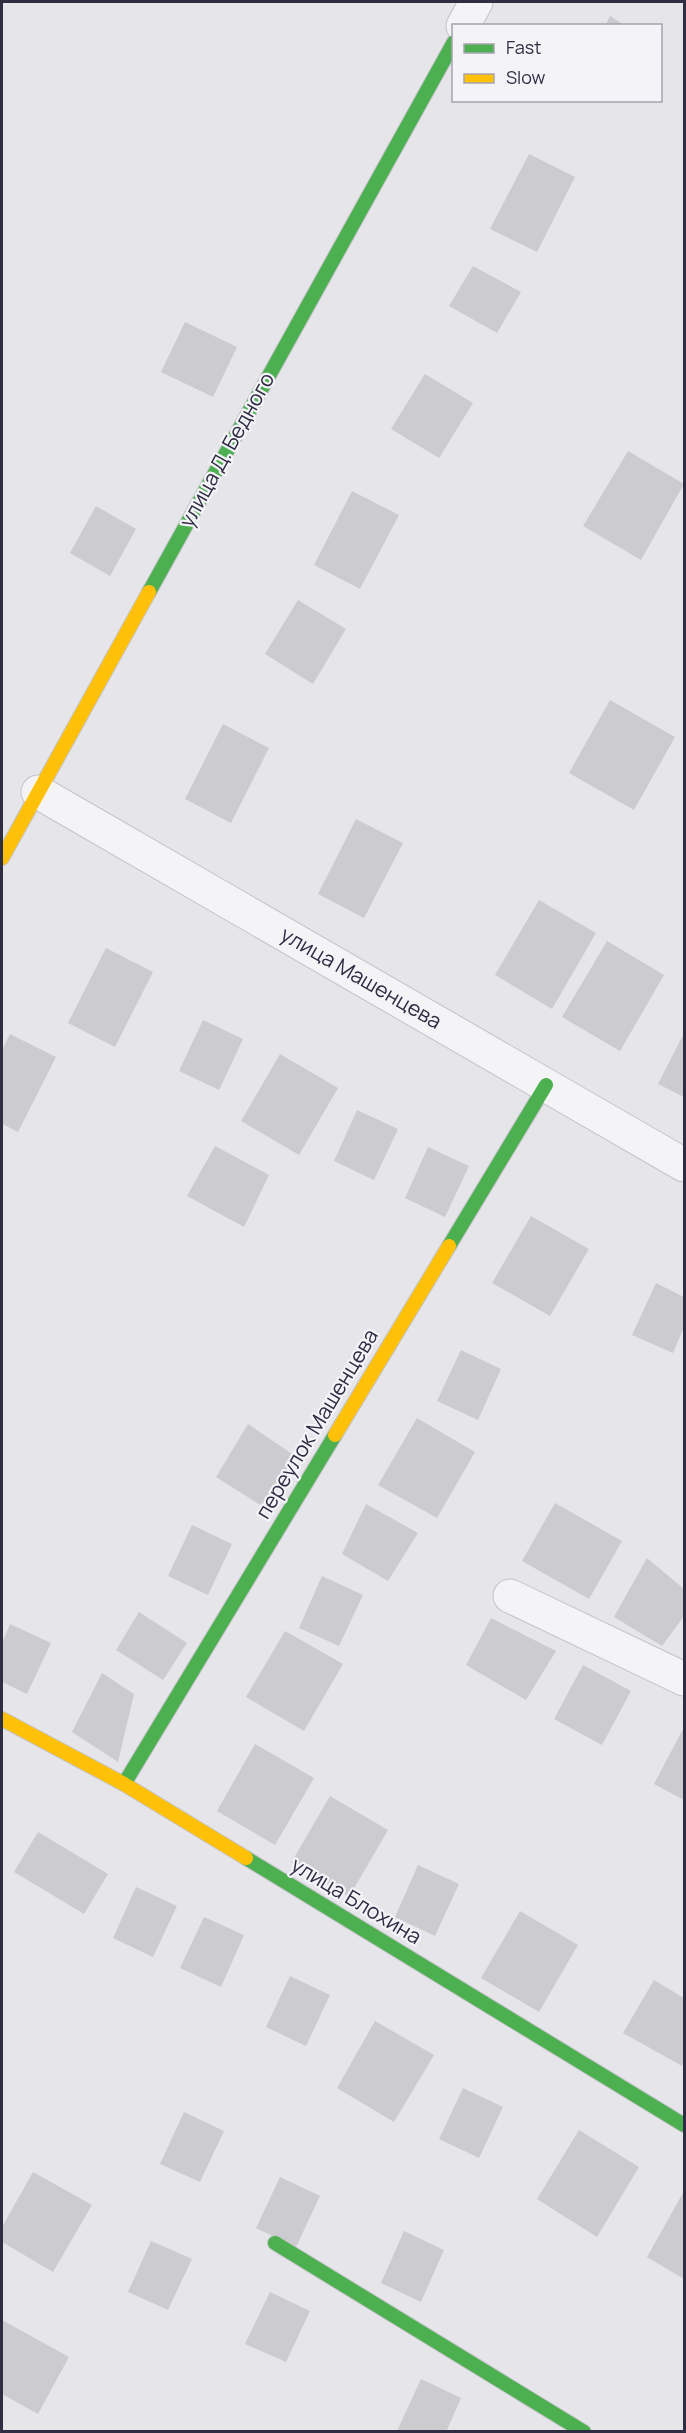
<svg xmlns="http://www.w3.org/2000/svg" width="686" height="2433" font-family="Manrope,sans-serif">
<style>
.building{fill:#cbcbd0}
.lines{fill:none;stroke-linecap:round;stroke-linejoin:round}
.street-casing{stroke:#c3c3c8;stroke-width:35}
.fast-casing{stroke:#c3c3c8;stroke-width:16}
.slow-casing{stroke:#c3c3c8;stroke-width:16}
.street{stroke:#f4f4f6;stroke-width:33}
.fast{stroke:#4caf50;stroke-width:14}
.slow{stroke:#ffc107;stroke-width:14}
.labels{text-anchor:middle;stroke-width:4.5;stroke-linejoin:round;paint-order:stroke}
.street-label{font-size:21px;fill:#2f2d42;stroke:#f4f3f8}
</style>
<rect width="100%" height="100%" fill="#e5e5ea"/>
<path class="building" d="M610,16l16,10h-21z
M529,154l46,23 -38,75 -47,-23z
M473,266l48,26 -24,41 -48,-27z
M185,322l52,25 -24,50 -52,-25z
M425,374l48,29 -34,55 -48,-29z
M628,451l56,33 -43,76 -58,-34z
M352,491l47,24 -39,74 -46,-24z
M96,506l40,23 -26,47 -40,-23z
M298,600l48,29 -33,55 -48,-30z
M610,700l65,37 -41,73 -65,-37z
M223,724l46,24 -38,75 -46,-24z
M356,819l47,24 -39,75 -46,-24z
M539,900l57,33 -44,76 -57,-34z
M607,941l57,34 -44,76 -58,-34z
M106,948l47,24 -38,75 -47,-24z
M203,1020l40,19 -24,51 -40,-19z
M684,1033v64l-26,-13z
M10,1034l46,23 -38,75 -16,-8v-74z
M280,1054l58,34 -39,67 -58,-34z
M357,1110l41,19 -24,51 -40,-19z
M215,1146l54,29 -25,52 -57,-31z
M428,1147l41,19 -24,51 -40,-19z
M531,1216l58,33 -39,67 -58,-33z
M656,1283l28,14v30l-11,26 -41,-18z
M461,1350l40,19 -23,51 -41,-19z
M417,1418l58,34 -38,66 -59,-33z
M248,1424l47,32 -30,52 -49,-31z
M555,1503l67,38 -33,58 -67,-38z
M366,1504l52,29 -30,48 -46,-27z
M192,1525l40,19 -24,51 -40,-19z
M647,1558l37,31v27l-22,30 -48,-29z
M322,1576l41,19 -24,51 -40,-18z
M139,1612l48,31 -24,37 -47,-30z
M491,1618l65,33 -30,49 -60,-35z
M10,1624l41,19 -24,51 -25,-12v-39z
M285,1631l58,33 -39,67 -58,-34z
M583,1665l48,26 -29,54 -48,-26z
M102,1673l32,21 -16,68 -46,-30z
M683,1729l1,1v70l-30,-16z
M255,1744l59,34 -39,67 -58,-34z
M330,1796l58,34 -39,67 -58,-34z
M38,1832l70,42 -24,40 -70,-42z
M418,1865l41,19 -24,52 -40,-19z
M136,1887l41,19 -24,51 -40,-19z
M520,1911l58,34 -39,67 -58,-34z
M204,1917l40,18 -23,52 -41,-19z
M290,1976l40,19 -24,51 -40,-19z
M654,1980l30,18v62l-2,6 -59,-33z
M375,2021l59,34 -40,67 -57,-34z
M463,2088l40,19 -24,51 -40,-19z
M184,2112l40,19 -24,51 -40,-18z
M579,2130l60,37 -42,70 -60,-38z
M33,2172l59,33 -39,67 -51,-30v-15z
M280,2177l40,19 -24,51 -40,-19z
M684,2191v88l-37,-22z
M404,2231l40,19 -23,52 -40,-19z
M151,2241l41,18 -24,51 -40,-18z
M270,2292l40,19 -24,51 -41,-18z
M2,2320l67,37 -31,57 -36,-20z
M421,2379l40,19 -15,34 -49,-1z"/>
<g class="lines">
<g class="street-casing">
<path id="street" d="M463,26l13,-24
M38,792l646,373
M510,1596l174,83"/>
</g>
<g class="fast-casing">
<path id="fast" d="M149,592l305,-550
M449,1246l97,-161
M124,1784l211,-349
M246,1858l438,267
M275,2243l309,189"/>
</g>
<g class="slow-casing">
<path id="slow" d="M2,858l147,-266
M335,1435l114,-189
M2,1719l122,65 122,74"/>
</g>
<use href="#street" class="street"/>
<use href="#fast" class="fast"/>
<use href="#slow" class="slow"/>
</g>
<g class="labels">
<g class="street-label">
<text transform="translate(227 450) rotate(-61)" y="7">улица Д. Бедного</text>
<text transform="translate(361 978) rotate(30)" y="7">улица Машенцева</text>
<text transform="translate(317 1424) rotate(-59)" y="7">переулок Машенцева</text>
<text transform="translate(356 1901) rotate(31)" y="7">улица Блохина</text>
</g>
</g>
<rect width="686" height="2433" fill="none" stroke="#2f2d42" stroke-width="6"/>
<rect x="452" y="24" width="210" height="78" fill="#f4f3f8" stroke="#a5a4af" stroke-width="1.5"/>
<rect x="464" y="44" width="30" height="9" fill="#4caf50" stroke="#a5a4af" stroke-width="1.5"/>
<text x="506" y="54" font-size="18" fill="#2f2d42">Fast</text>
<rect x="464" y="74" width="30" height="9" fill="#ffc107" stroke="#a5a4af" stroke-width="1.5"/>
<text x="506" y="84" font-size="18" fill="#2f2d42">Slow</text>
</svg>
